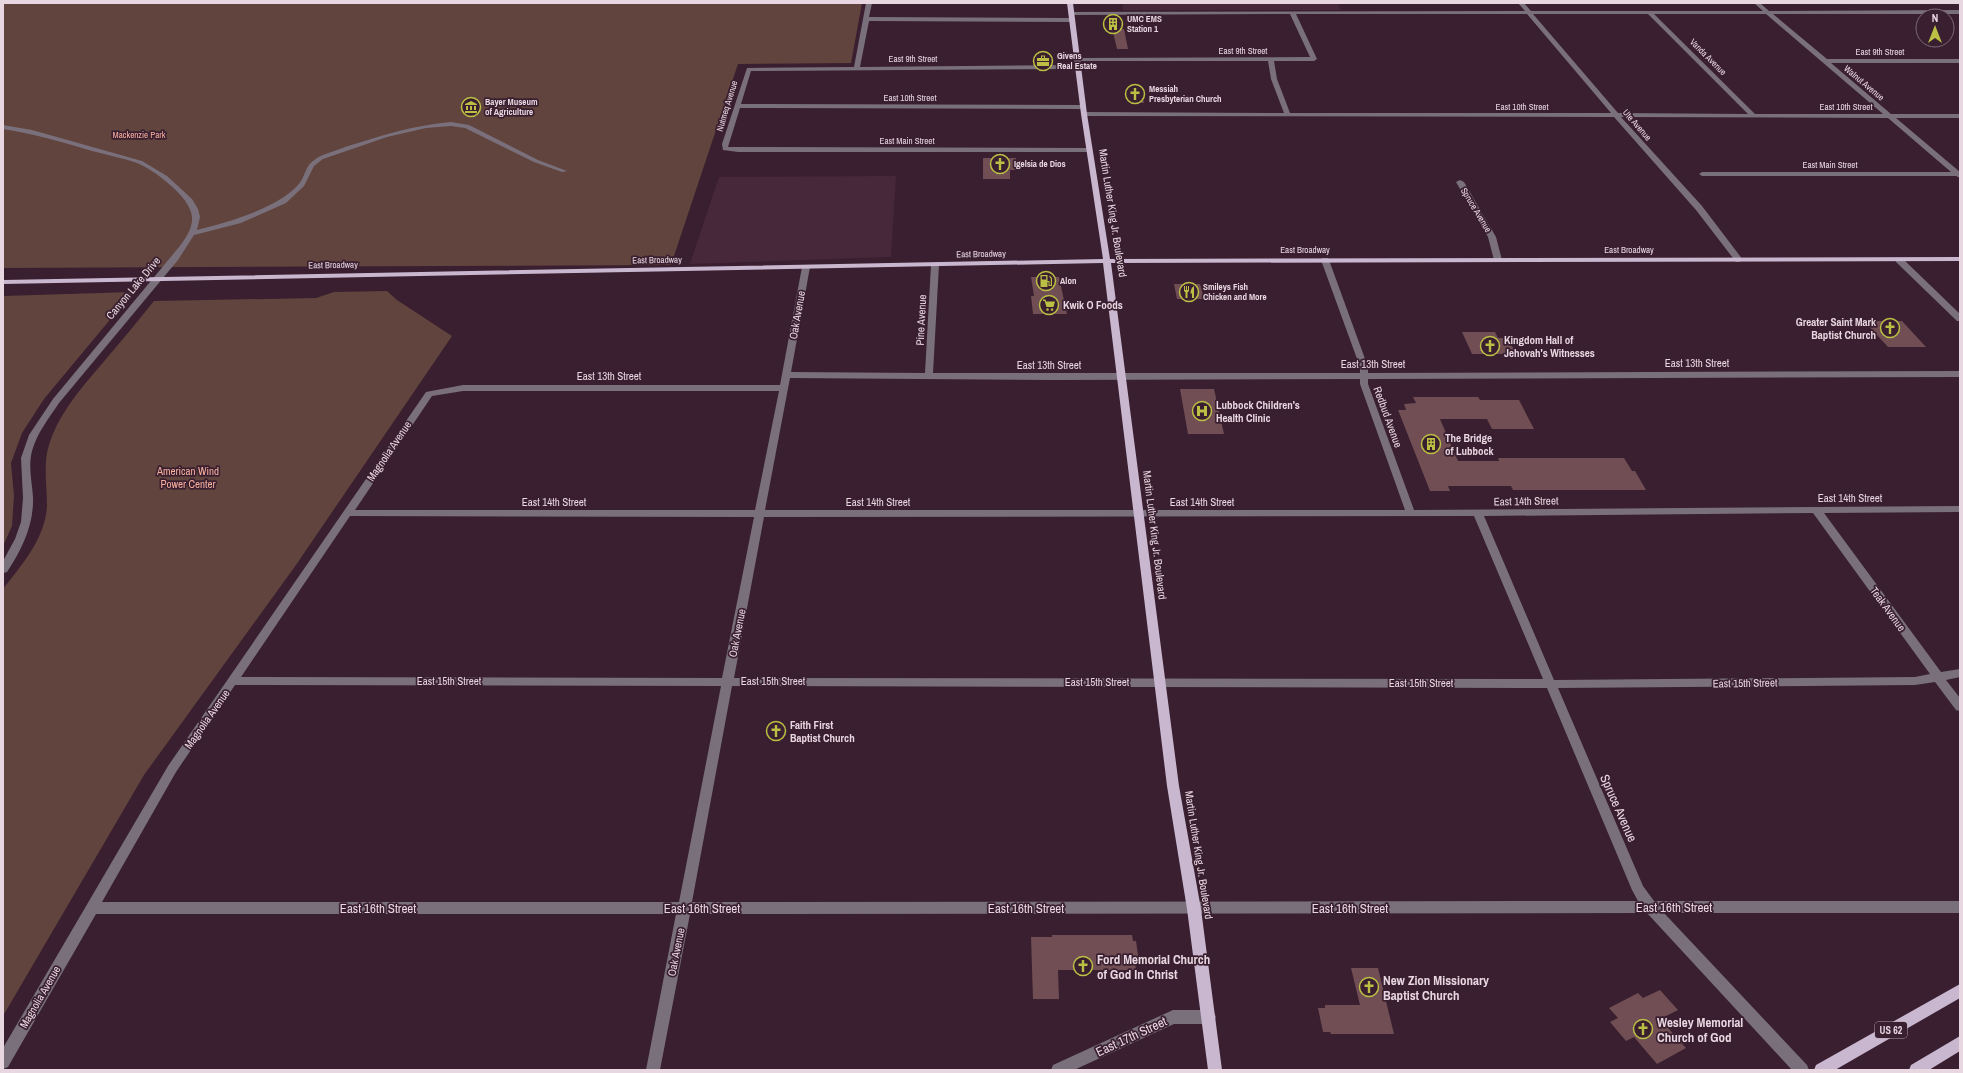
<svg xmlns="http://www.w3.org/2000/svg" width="1963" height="1073" font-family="'Archivo Narrow',sans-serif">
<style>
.built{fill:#46283a}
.green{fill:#61443d}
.building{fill:#704e54}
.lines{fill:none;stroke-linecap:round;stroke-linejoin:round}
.minor{fill:#79707c;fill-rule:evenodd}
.major{fill:#c9b7d0;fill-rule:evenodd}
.labels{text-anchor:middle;stroke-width:3.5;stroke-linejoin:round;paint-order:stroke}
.far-poi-label{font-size:9px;font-weight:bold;fill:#e8d6e0;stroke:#391f2f;text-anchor:start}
.far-street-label{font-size:9px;fill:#e8d6e0;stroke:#391f2f}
.far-park-label{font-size:9px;fill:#f7b09f;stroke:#391f2f}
.shield{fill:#391f2f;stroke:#b49fab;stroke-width:1}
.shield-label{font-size:10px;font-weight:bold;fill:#e8d6e0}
.street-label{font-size:11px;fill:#e8d6e0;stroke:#391f2f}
.poi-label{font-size:11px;font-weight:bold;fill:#e8d6e0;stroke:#391f2f;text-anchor:start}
.park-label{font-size:11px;fill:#f7b09f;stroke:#391f2f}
.near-street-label{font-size:13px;fill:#e8d6e0;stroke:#391f2f}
.near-poi-label{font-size:13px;font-weight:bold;fill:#e8d6e0;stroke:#391f2f;text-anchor:start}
</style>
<rect width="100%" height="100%" fill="#391f2f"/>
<path class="built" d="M1122,3h216l3,7h-218z
M896,176l-5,81 -201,7 29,-87z"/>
<path class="green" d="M3,3h859l-11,60 -113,1 -67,201 -668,3z
M387,291l10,9 55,36 -156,229 -152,210 -141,241v-427c19,-24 43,-52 44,-84 0,-19 -4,-42 2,-60 10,-33 35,-60 57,-86 16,-19 32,-38 48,-58l162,-3 18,-6z
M133,292l-89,107 -22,34 -11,30 3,33 -2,30 -9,20v-250z"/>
<path class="building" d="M1105,20h15l2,9h2l4,20h-11l-4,-17h-6z
M1127,91h14l3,12h-14z
M983,158h33v12h-6v9h-27z
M1031,277h28l8,37h-34l-2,-18h3z
M1174,284h26l4,15h-27z
M1864,321h38l24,26h-38z
M1462,332h33l3,6h10l8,16h-44z
M1180,389h34l10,45h-36z
M1413,397h65l2,3h39l15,29h-42l-5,-10h-47l18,42h41l-1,-3h126l8,13h3l11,19h-133l-2,-4h-63l2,5h-20l-32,-81h8l-2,-6 12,-1z
M1052,935h80l1,6h3l3,21h-4l1,8h-78l1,29h-26l-2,-62h21z
M1351,968h27l16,66h-63l-1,-2h-7l-5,-24h7v-3h35z
M1660,990l18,20 -18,9 26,29 -29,16 -23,-27 -8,4 -16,-19 8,-4 -9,-10 29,-15 5,5z"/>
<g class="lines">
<path class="minor" d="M866,3h6l-3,14 203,1 3,2 -3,2 -203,-1 -9,46 217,-2 3,2 -3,2 -326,2 -10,33 341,1 3,2 -3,2 -342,-1 -12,39 361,1 3,2 -3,2h-351l-15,-2 -1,-6 25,-76 107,-1z
M1518,3h6l7,8h232l-9,-8h6l9,8 191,-1v4h-187l54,45h133v4h-129l60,51h69v4h-64l64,54v6l-4,-2h-254l-3,-2 3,-2h249l-63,-54 -267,-1 81,89 41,54 -4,2h-3l-40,-52 -82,-93 -530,-1 -3,-2 3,-2 200,1 -13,-34 -3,-18h-193v-2l2,-1 233,-1 -20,-43 -219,1 -2,-1v-2l456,-1zM1296,14h231l84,99h-321l-13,-34 -3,-18h40l3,-2zM1533,14h115l100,100 -130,-1zM1654,14h112l117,100h-128z
M451,122l18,3 69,35 29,11 -5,1 -28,-10 -69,-34 -14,-2 -25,2 -39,9 -64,22 -9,7 -10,20 -18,17 -45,20 -47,12 -16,25 -119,143c-10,15 -22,30 -27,48 -4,16 0,31 1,46 1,28 -11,52 -26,75l-4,1v-12l12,-22 6,-17 2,-24 -2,-40 8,-23 24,-36 126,-152c6,-8 14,-19 13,-30 -1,-20 -38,-47 -55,-54 -14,-5 -30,-8 -45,-12 -29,-9 -58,-17 -89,-22v-4l29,5 110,31 25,15 25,23 6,10 2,8 -3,13c31,-8 79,-21 101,-45 9,-10 5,-18 19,-27 8,-5 19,-7 28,-11 35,-11 69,-22 106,-25z
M1460,180l4,2 32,55 6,23 -1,2h-6l-1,-2 -6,-23 -32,-55z
M1322,258h6l1,2 39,107v6l592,-2v6l-592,2v5l46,126 546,-4v6l-136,1 117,159 19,-3v8l-14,3 14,18v13l-4,-1 -21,-28 -20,3 -357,3 85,198 11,15h306v12h-296l143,152 2,5h-17l-145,-157 -957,1 -30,156h-14l30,-156h-580l-88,153 -5,2v-21l165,-282 258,-374 37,-7h317l22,-118 4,-2 4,2 -19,105 134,1 6,-108 4,-2 4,2 -6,108h427v-6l-39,-107zM790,378l266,2 304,-1v5l45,126h-640zM463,391h316l-24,119h-400l77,-114zM1813,513l117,161 -15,3 -361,3 -70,-164zM350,516l404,1 -32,161 -481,-1zM1474,516l69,163 -809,-1 30,-161zM235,685l486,1 -42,216h-577l74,-130zM732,686l815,2 85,202 6,11 -946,1z
M1896,258h6l58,56v7h-3l-61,-59z
M1173,1010h36l5,2 2,5 -2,5 -5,2h-35l-100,46h-23l2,-5z"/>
<path class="major" d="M1067,3h6l14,111 23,145 850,-2v4l-849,2 68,523 22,123 21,161h-14l-21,-161 -20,-123 -64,-523 -1100,21v-4l1100,-21 -22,-145z
M1960,984v14l-125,72h-21l2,-5z
M1960,1036v15l-31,19h-20l2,-5z"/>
</g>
<defs>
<g id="building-ring" transform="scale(1)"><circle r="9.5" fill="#391f2f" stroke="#bbc044" stroke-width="1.5"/><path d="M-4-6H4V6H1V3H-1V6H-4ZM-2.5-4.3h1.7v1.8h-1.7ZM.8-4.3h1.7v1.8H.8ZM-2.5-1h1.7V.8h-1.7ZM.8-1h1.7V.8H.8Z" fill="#bbc044"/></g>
<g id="office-ring" transform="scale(1)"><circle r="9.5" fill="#391f2f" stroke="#bbc044" stroke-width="1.5"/><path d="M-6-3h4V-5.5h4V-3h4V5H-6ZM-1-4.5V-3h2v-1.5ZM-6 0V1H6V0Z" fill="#bbc044"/></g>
<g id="church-ring" transform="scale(1)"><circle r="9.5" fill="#391f2f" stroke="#bbc044" stroke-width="1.5"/><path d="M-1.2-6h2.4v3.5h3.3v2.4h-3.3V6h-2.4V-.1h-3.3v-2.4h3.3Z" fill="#bbc044"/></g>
<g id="museum-ring" transform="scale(1)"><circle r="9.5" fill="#391f2f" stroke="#bbc044" stroke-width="1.5"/><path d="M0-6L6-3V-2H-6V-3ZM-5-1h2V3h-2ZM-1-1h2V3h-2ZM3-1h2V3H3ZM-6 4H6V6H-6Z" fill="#bbc044"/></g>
<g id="fuel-ring" transform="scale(1)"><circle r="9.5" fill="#391f2f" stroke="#bbc044" stroke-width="1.5"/><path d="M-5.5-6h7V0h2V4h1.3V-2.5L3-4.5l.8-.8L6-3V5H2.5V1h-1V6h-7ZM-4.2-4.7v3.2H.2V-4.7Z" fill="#bbc044"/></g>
<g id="restaurant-ring" transform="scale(1)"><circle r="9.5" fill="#391f2f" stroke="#bbc044" stroke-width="1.5"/><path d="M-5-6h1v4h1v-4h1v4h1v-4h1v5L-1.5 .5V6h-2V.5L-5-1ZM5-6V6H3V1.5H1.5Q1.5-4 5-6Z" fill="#bbc044"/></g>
<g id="supermarket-ring" transform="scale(1)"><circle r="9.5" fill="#391f2f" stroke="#bbc044" stroke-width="1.5"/><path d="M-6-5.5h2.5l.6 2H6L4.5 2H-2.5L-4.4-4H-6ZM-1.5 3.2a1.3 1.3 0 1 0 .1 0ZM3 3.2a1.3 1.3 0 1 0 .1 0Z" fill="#bbc044"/></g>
<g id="hospital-ring" transform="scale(1)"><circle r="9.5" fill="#391f2f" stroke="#bbc044" stroke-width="1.5"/><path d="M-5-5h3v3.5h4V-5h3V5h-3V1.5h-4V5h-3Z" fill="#bbc044"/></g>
</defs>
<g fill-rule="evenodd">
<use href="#building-ring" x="1113" y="24"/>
<use href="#office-ring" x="1043" y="61"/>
<use href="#church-ring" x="1135" y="94"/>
<use href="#museum-ring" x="471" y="107"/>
<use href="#church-ring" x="1000" y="164"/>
<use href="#fuel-ring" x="1046" y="281"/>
<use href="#restaurant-ring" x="1189" y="292"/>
<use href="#supermarket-ring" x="1049" y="305"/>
<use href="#church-ring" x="1890" y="328"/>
<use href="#church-ring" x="1490" y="346"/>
<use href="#hospital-ring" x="1202" y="411"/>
<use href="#building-ring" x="1431" y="444"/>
<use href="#church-ring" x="776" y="731"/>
<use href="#church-ring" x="1083" y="966"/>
<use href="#church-ring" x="1369" y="987"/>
<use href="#church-ring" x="1643" y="1029"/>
</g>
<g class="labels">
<g class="far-poi-label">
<text x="1127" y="22">UMC EMS<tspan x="1127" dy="10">Station 1</tspan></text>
<text x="1057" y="59">Givens<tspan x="1057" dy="10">Real Estate</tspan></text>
<text x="1149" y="92">Messiah<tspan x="1149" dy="10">Presbyterian Church</tspan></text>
<text x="485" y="105">Bayer Museum<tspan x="485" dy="10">of Agriculture</tspan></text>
<text x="1014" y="167">Igelsia de Dios</text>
<text x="1060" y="284">Alon</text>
<text x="1203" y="290">Smileys Fish<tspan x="1203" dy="10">Chicken and More</tspan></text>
</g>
<g class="far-street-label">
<text x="1243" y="54">East 9th Street</text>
<text x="1880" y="55">East 9th Street</text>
<text transform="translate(1708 57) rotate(45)" y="3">Vanda Avenue</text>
<text x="913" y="62">East 9th Street</text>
<text transform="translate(1864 83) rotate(40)" y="3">Walnut Avenue</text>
<text x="910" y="101">East 10th Street</text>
<text transform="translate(727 106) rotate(-73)" y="3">Nutmeq Avenue</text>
<text x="1522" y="110">East 10th Street</text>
<text x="1846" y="110">East 10th Street</text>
<text transform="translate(1637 125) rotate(49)" y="3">Ute Avenue</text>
<text x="907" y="144">East Main Street</text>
<text x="1830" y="168">East Main Street</text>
<text transform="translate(1476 210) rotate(59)" y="3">Spruce Avenue</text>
<text x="1305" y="253">East Broadway</text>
<text x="1629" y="253">East Broadway</text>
<text transform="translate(981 254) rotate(-1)" y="3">East Broadway</text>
<text transform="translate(657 260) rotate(-1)" y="3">East Broadway</text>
<text transform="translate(333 265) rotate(-1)" y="3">East Broadway</text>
</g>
<g class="far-park-label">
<text x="139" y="138">Mackenzie Park</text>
</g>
<rect class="shield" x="1875" y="1022" width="32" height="16" rx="3"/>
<g class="shield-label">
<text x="1891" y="1034">US 62</text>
</g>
<g class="street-label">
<text transform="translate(1113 213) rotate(81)" y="4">Martin Luther King Jr. Boulevard</text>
<text transform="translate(133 288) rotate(-50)" y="4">Canyon Lake Drive</text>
<text transform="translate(797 315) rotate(-80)" y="4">Oak Avenue</text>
<text transform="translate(921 320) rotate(-87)" y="4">Pine Avenue</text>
<text x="1697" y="367">East 13th Street</text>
<text x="1373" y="368">East 13th Street</text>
<text x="1049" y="369">East 13th Street</text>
<text x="609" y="380">East 13th Street</text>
<text transform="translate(1388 417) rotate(70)" y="4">Redbud Avenue</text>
<text transform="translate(389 451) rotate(-56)" y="4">Magnolia Avenue</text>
<text x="1850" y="502">East 14th Street</text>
<text transform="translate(1526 501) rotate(-1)" y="4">East 14th Street</text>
<text x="554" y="506">East 14th Street</text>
<text x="878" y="506">East 14th Street</text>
<text x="1202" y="506">East 14th Street</text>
<text transform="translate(1155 535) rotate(83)" y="4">Martin Luther King Jr. Boulevard</text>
<text transform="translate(1888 609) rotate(54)" y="4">Teak Avenue</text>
<text transform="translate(737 633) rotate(-79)" y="4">Oak Avenue</text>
<text x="449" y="685">East 15th Street</text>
<text x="773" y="685">East 15th Street</text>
<text x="1097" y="686">East 15th Street</text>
<text x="1421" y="687">East 15th Street</text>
<text transform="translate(1745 683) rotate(-1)" y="4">East 15th Street</text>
<text transform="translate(207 719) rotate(-55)" y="4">Magnolia Avenue</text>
<text transform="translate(1199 855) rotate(81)" y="4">Martin Luther King Jr. Boulevard</text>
<text transform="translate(676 952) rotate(-79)" y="4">Oak Avenue</text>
<text transform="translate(40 997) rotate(-60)" y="4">Magnolia Avenue</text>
</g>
<g class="poi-label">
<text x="1063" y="309">Kwik O Foods</text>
<text x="1876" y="326" text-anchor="end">Greater Saint Mark<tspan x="1876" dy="13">Baptist Church</tspan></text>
<text x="1504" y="344">Kingdom Hall of<tspan x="1504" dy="13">Jehovah's Witnesses</tspan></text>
<text x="1216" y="409">Lubbock Children's<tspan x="1216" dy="13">Health Clinic</tspan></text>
<text x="1445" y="442">The Bridge<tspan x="1445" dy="13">of Lubbock</tspan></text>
<text x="790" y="729">Faith First<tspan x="790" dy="13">Baptist Church</tspan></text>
</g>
<g class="park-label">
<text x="188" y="475">American Wind<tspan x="188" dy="13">Power Center</tspan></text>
</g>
<g class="near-street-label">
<text transform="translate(1619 808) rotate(66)" y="5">Spruce Avenue</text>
<text x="1674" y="912">East 16th Street</text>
<text x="378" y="913">East 16th Street</text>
<text x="702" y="913">East 16th Street</text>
<text x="1026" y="913">East 16th Street</text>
<text x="1350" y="913">East 16th Street</text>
<text transform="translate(1131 1036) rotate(-25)" y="5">East 17th Street</text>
</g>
<g class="near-poi-label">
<text x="1097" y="964">Ford Memorial Church<tspan x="1097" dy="15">of God In Christ</tspan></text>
<text x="1383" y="985">New Zion Missionary<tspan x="1383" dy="15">Baptist Church</tspan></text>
<text x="1657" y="1027">Wesley Memorial<tspan x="1657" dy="15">Church of God</tspan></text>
</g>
</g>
<rect width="1963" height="1073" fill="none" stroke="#e8d6e0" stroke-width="8"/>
<g transform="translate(1935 28)"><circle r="19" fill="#391f2f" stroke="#7f6876"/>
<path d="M0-3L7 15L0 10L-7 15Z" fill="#bbc044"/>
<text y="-6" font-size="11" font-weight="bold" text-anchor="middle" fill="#e8d6e0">N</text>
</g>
</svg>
